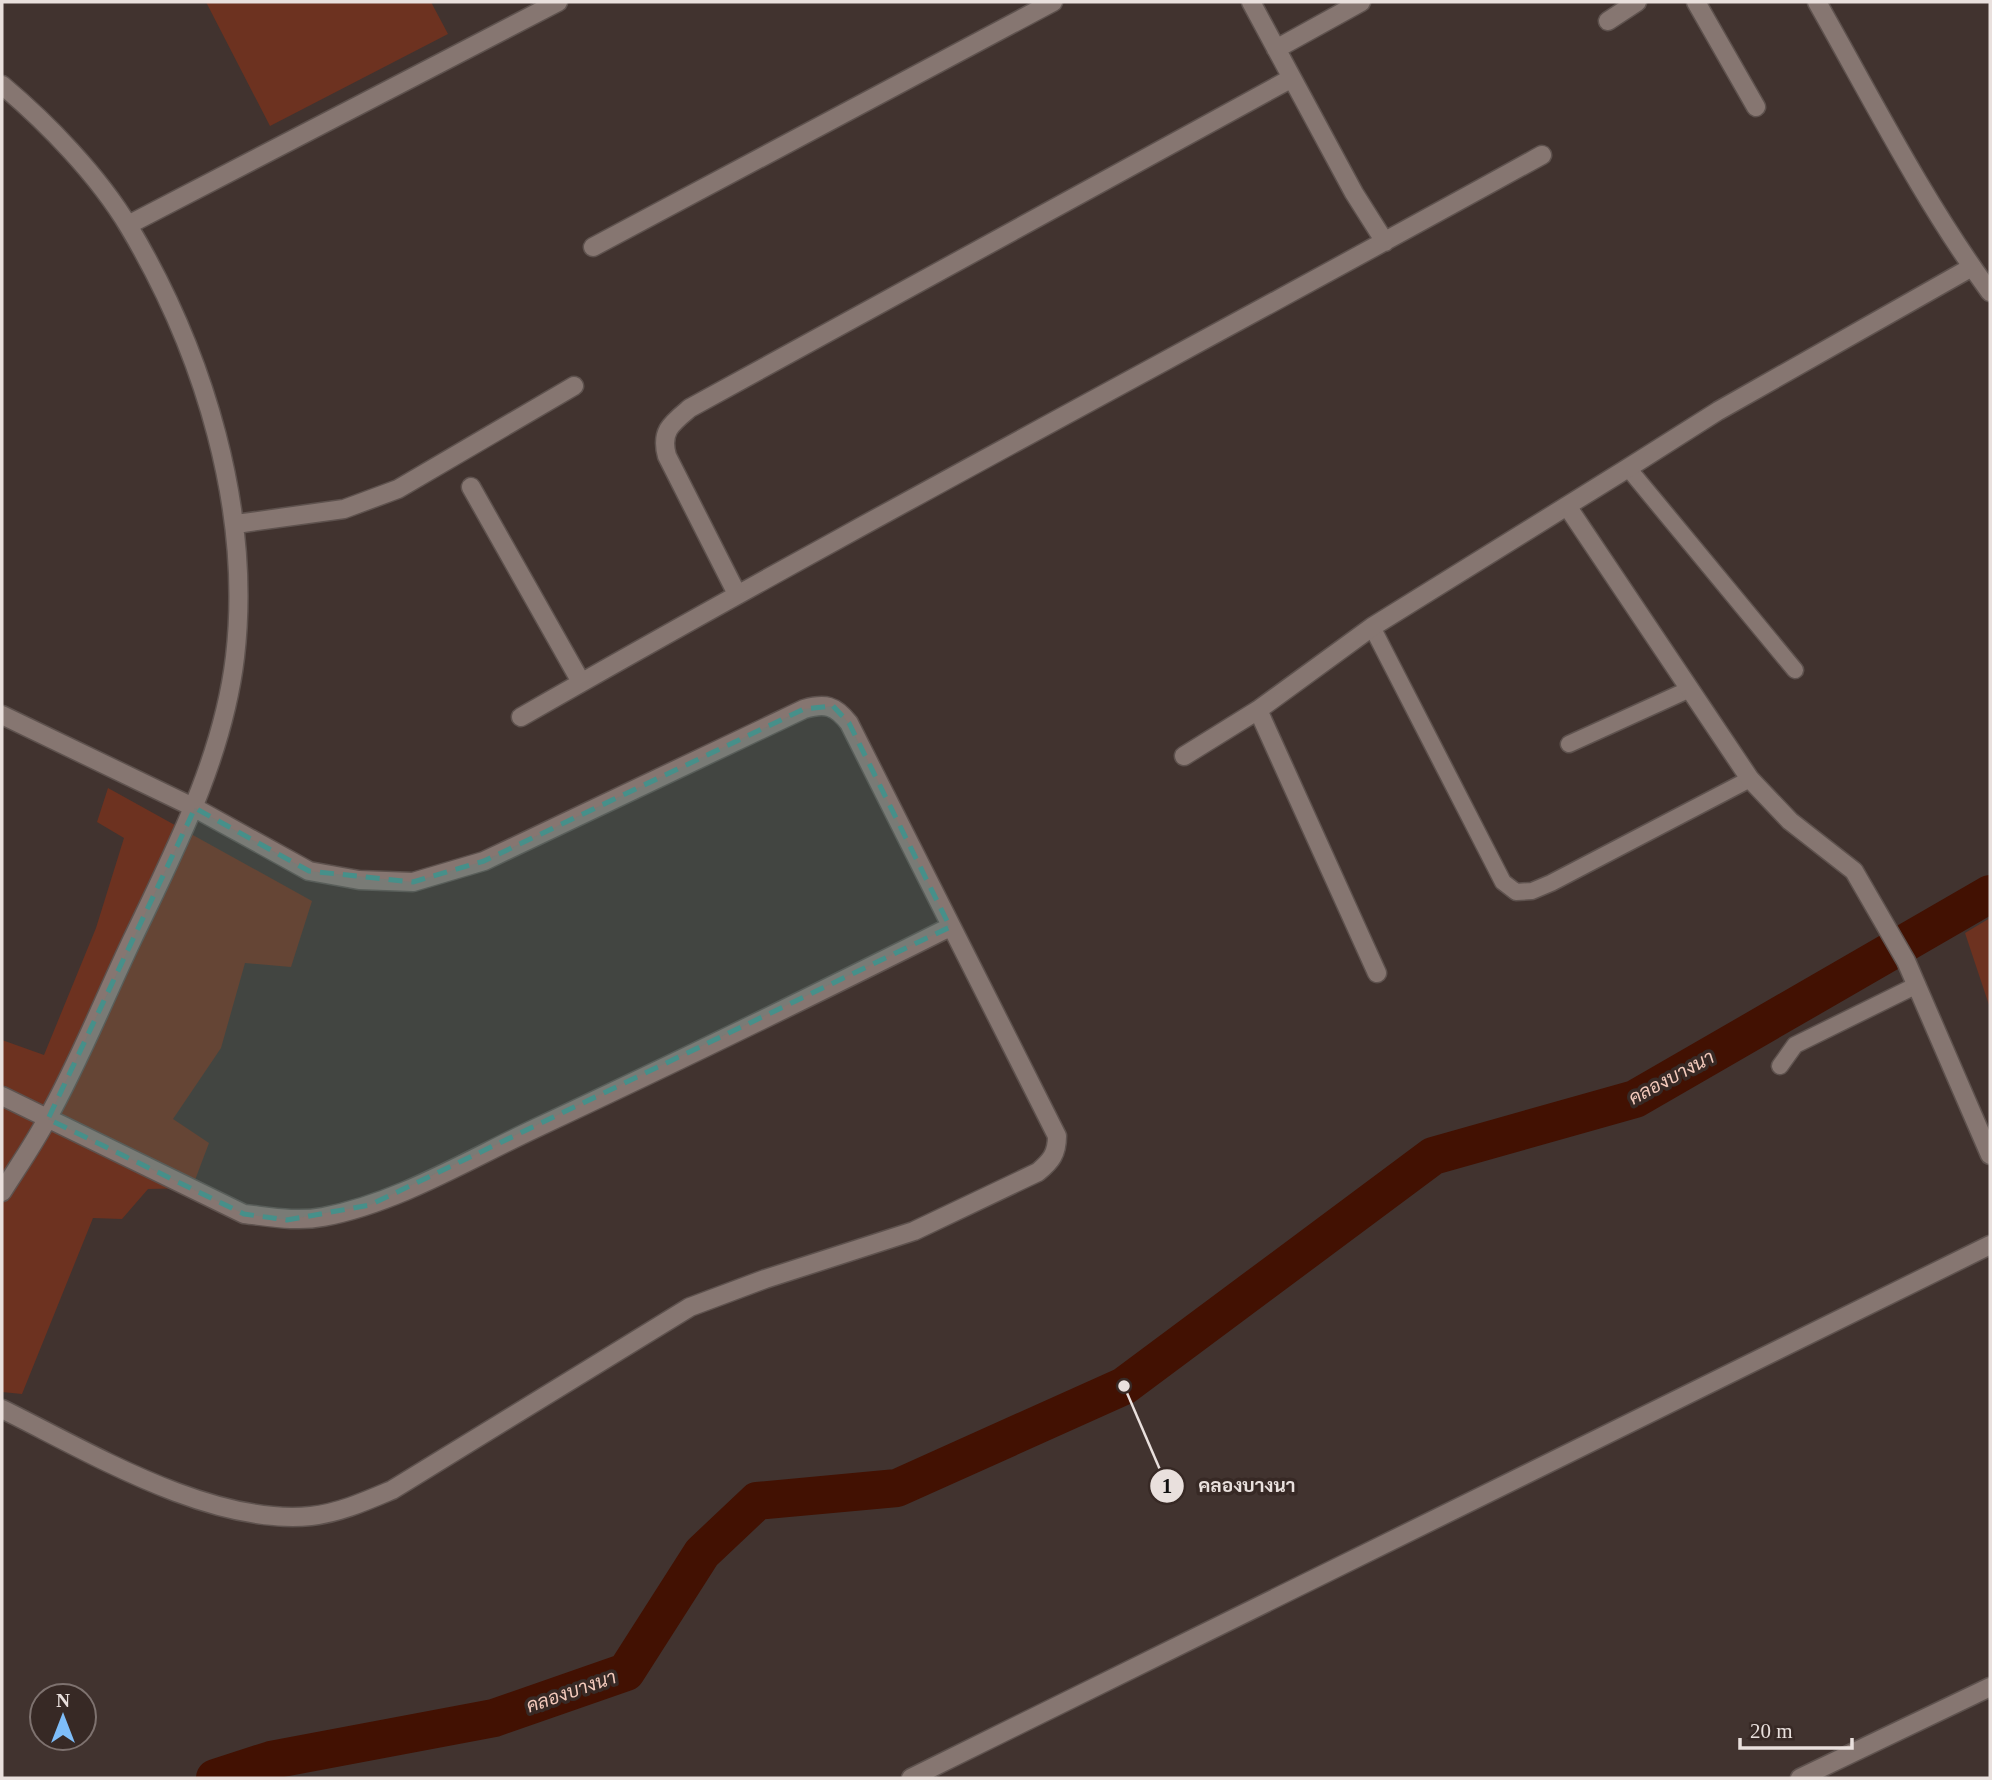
<svg xmlns="http://www.w3.org/2000/svg" width="1992" height="1780" font-family="'Times New Roman',Sarabun,serif">
<style>
.green{fill:#6d3220}
.lines{fill:none;stroke-linecap:round;stroke-linejoin:round}
.canal{stroke:#421102;stroke-width:38}
.service-casing{stroke:#5e524e;stroke-width:19}
.minor-casing{stroke:#5e524e;stroke-width:21}
.service{stroke:#867671;stroke-width:16}
.minor{stroke:#867671;stroke-width:18}
.marked{fill:#46908a;fill-opacity:0.2;stroke:#46908a;stroke-width:5;stroke-dasharray:14 9;stroke-linejoin:round}
.labels{text-anchor:middle;stroke-width:7;stroke-linejoin:round;paint-order:stroke}
.water-label{font-size:19px;font-style:italic;fill:#f3c9bb;stroke:#372925}
.leader{fill:none;stroke:#e9e0dd;stroke-width:2.5}
.callout-dot{fill:#e9e0dd;stroke:#372925;stroke-width:2.5}
.mark-label{font-size:21px;text-anchor:middle;font-weight:bold;fill:#111}
.callout-label{font-size:19px;text-anchor:middle;font-weight:bold;fill:#e9e0dd;stroke:#372925;stroke-width:7;stroke-linejoin:round;paint-order:stroke}
</style>
<rect width="100%" height="100%" fill="#41332f"/>
<path class="green" d="M206,2h225l17,32 -178,92z
M108,788l204,113 -21,66 -46,-4 -24,85 -48,71 36,24 -17,45 -44,1 -26,30 -29,-1 -71,176 -20,-2v-352l42,15 52,-127 28,-90 -27,-16z
M1990,918v90l-25,-75z"/>
<g class="lines">
<path class="canal" d="M215,1778l56,-18 223,-42 132,-46 76,-119 55,-52 140,-13 227,-102 309,-230 202,-57 355,-205"/>
<g class="service-casing">
<path id="service" d="M1628,468l167,202
M1372,627l131,255 13,10 16,-1 19,-8 199,-104
M1569,744l121,-55
M1780,1066l15,-21 122,-60"/>
</g>
<g class="minor-casing">
<path id="minor" d="M1251,2l103,191 31,49
M1696,2l60,105
M1817,2c55,97 107,200 173,290
M1608,21l29,-19
M1276,49l85,-47
M2,85c45,38 96,90 127,142 75,126 123,283 106,430 -12,101 -60,193 -103,283 -28,59 -53,122 -85,179 -13,25 -30,49 -45,73
M128,225l430,-223
M593,247l460,-245
M471,487l110,195
M1567,506l183,273 40,42 64,50 52,90 84,194
M236,524l108,-15 54,-20 176,-103
M737,594l-70,-138c-7,-25 5,-33 23,-48l602,-330
M1258,710l119,263
M2,715l193,93 114,63 50,9 54,2 71,-21 320,-152c21,-6 31,-4 45,14l208,413c0,18 -6,25 -19,36l-124,59 -149,48 -75,28 -298,183c-26,11 -53,23 -81,26 -100,10 -222,-64 -309,-107
M521,717c337,-193 681,-374 1021,-562
M1184,756l74,-46 114,-83 256,-159 90,-57 254,-144
M2,1096l242,118c27,3 53,8 79,3 74,-14 143,-56 211,-88 139,-65 278,-133 416,-202
M911,1778l1079,-533
M1800,1778l190,-91"/>
</g>
<use href="#service" class="service"/>
<use href="#minor" class="minor"/>
</g>
<path class="marked" d="M833,706l16,17 101,204 -580,278 -83,15 -43,-6 -196,-95 147,-311 114,63 104,11 71,-21 320,-152z"/>
<g class="labels">
<g class="water-label">
<text transform="translate(1671 1077) rotate(-28)" y="7">คลองบางนา</text>
<text transform="translate(571 1691) rotate(-19)" y="7">คลองบางนา</text>
</g>
</g>
<path class="leader" d="M1124 1386L1167 1486"/>
<g class="callout-dot">
<circle cx="1124" cy="1386" r="7"/>
<circle cx="1167" cy="1486" r="18"/>
</g>
<g class="mark-label">
<text x="1167" y="1493">1</text>
</g>
<g class="callout-label">
<text x="1247" y="1492">คลองบางนา</text>
</g>
<rect width="1992" height="1780" fill="none" stroke="#e9e0dd" stroke-width="7"/>
<g transform="translate(63 1717)"><circle r="33" fill="#372925" stroke="#7e726f" stroke-width="2"/>
<path d="M0-5L12 26L0 18L-12 26Z" fill="#7ebdf9"/>
<text y="-10" font-size="19" font-weight="bold" text-anchor="middle" fill="#e9e0dd">N</text>
</g>
<path d="M1740 1738v10h112v-10" fill="none" stroke="#e9e0dd" stroke-width="3.5"/>
<text x="1750" y="1738" font-size="21" fill="#e9e0dd" stroke="#372925" stroke-width="5" paint-order="stroke">20 m</text>
</svg>
